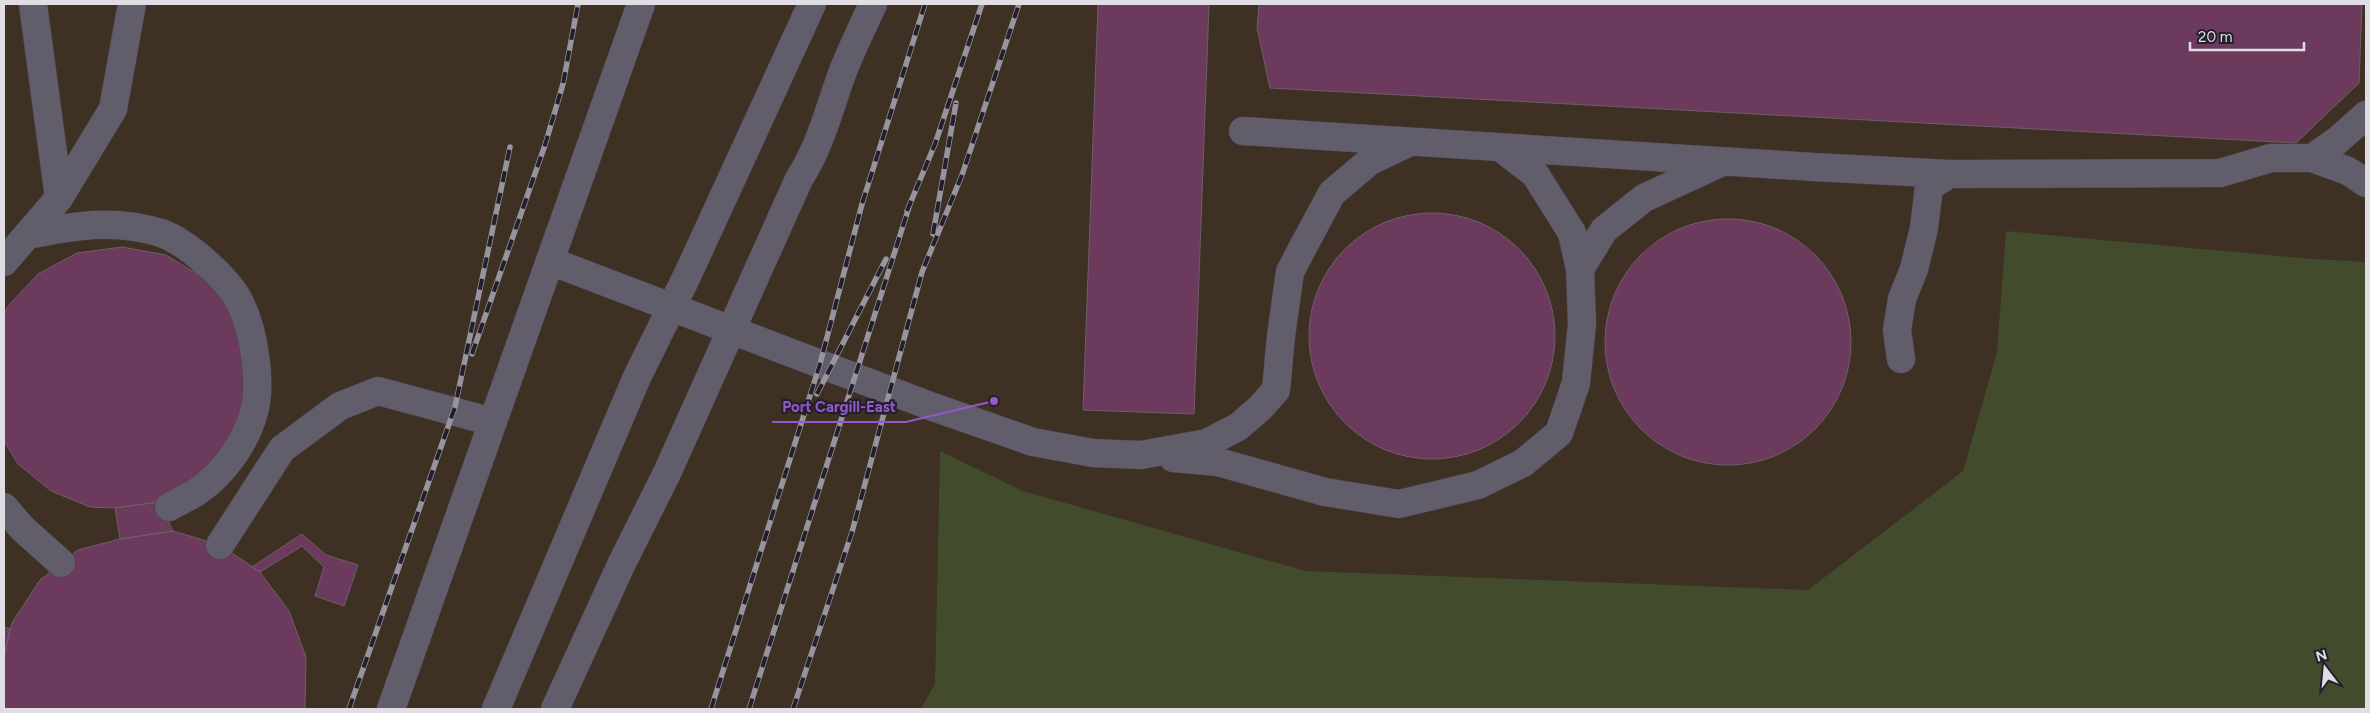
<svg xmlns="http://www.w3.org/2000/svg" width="2370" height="713" font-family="Figtree,sans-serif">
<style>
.industrial{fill:#3f3024}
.green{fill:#424c2d}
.building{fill:#6c3a5d;stroke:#6d5f68}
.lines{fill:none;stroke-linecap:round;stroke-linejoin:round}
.minor-casing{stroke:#4b4751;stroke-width:29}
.minor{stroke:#615d6a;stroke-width:28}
.rail-casing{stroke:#98949e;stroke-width:5.5}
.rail{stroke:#24202b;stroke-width:4;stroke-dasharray:11;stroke-linecap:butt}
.leader{fill:none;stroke:#9458c8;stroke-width:2}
.callout-dot{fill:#9458c8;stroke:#24202b;stroke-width:2}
.callout-label{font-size:15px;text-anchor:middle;font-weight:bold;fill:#9458c8;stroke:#24202b;stroke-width:4.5;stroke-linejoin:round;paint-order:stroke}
</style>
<rect width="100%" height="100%" fill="#2e2935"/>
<path class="industrial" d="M4,4h2362v258l-65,-4 -294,-27 -10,121 -34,119 -155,119 -502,-19 -283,-80 -83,-40 -5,232 -14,26h-917z"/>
<path class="green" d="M2006,231l295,27 65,4v447h-1445l14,-26 5,-232 83,40 283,80 502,19 155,-119 34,-119z"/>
<path class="building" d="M1098,4h111l-15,410 -111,-4z
M1259,4h1103l-3,79 -63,60 -1026,-55 -13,-60z
M1309 336a123 123 0 1 1 246 0a123 123 0 1 1-246 0Z
M1605 342a123 123 0 1 1 246 0a123 123 0 1 1-246 0Z
M122,247l44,8 38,23 29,34 15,41v45l-14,42 -25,34 -50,28 -44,6 -25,-1 -39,-16 -33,-27 -14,-23v-126l4,-9 30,-32 39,-21z
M159,502l14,29 -53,8 -5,-31z
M173,531l47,14 40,27 29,39 17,46 -1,52h-301v-51l6,-29 3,-8 27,-41 38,-30 42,-11z
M302,534l24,21 32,10 -14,41 -29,-10 9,-29 -22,-21 -42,26 -8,-5z
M4,627l6,2 -6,29z"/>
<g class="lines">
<g class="minor-casing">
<path id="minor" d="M1243,131l571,36 135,7
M2312,158l26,-18 28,-25
M59,198l54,-89 19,-105
M27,235c46,-9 87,-17 134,-2 26,9 69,47 80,72 13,27 21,78 13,107 -8,30 -30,61 -56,79 -9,6 -20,11 -29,16
M550,261l383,146 100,35 60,11 48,2 66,-12 31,-16 22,-19 16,-18 5,-54 9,-64 13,-25 29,-54 38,-32 40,-19
M4,262l55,-64 -26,-194
M1580,269l24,-39 40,-32 76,-35
M1901,359l-4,-29 5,-31 12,-30 10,-41 5,-41 20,-13 271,-1 51,-15h41l36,13 18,12
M1173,458l45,4 107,30 74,12 79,-19 45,-22 36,-30 17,-50 6,-59 -2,-55 -8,-36 -37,-59 -34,-26
M4,507l18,21 39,35
M220,545l62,-96 58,-43 38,-15 115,31
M391,709l250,-705
M496,709l141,-332 50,-101 125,-272
M555,709l66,-144 46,-92 132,-294c22,-34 30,-70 44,-108 9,-23 20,-45 30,-67"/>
</g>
<use href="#minor" class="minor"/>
<g class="rail-casing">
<path id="rail" d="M907,211l28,-67 47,-140
M933,234l23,-131
M472,354l73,-209 18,-61 15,-80
M817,394l69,-135
M349,709l106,-302 55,-260
M711,709l109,-345 42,-160 63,-200
M749,709l161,-505
M793,709l59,-177 70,-260 40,-97 57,-171"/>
</g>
<use href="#rail" class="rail"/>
</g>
<path class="leader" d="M994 401L906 422H772"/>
<circle class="callout-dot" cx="994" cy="401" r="5"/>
<g class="callout-label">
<text x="839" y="412">Port Cargill-East</text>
</g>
<rect width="2370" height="713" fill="none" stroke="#e0dde5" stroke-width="10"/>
<g transform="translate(2325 668) rotate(344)" stroke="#24202b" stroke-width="4" paint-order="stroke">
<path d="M0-4L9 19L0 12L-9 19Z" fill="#e0dde5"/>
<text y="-8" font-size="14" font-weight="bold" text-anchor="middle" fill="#e0dde5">N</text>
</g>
<path d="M2190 42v8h114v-8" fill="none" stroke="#e0dde5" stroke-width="2.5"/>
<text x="2198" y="42" font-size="15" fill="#e0dde5" stroke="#24202b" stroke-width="4" paint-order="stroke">20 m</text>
</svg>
